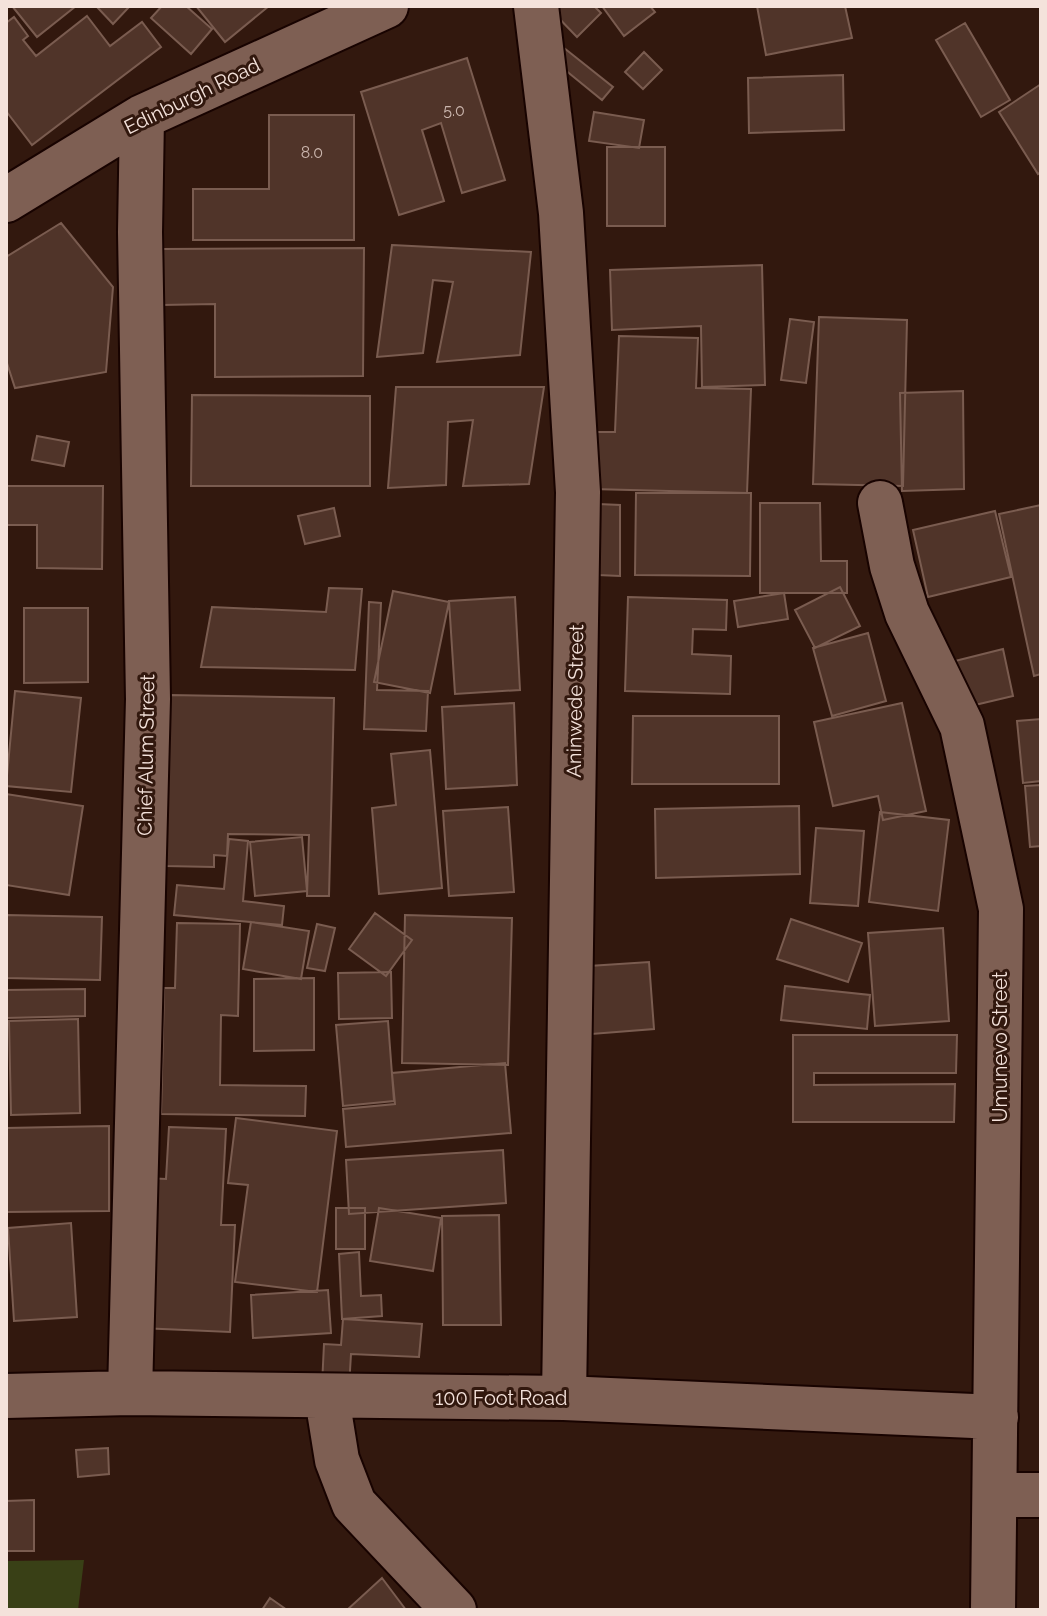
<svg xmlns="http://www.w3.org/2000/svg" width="1047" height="1616" font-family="Raleway,sans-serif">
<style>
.green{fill:#394016}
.building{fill:#503429;stroke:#7a5c50;stroke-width:2}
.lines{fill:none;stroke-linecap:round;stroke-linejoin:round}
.minor-casing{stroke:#180300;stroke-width:48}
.minor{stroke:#7e5f53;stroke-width:44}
.labels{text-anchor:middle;stroke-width:6;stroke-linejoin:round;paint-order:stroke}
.number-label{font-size:16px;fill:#cbb6ae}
.street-label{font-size:20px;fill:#f4e2db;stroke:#32180e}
</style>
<rect width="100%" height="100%" fill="#32180e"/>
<path class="green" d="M84,1560l-6,50h-72v-49z"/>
<path class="building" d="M12,6h64l-39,31z
M96,6h34l-17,18z
M162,6h24l26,23 -21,25 -40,-36z
M196,6h73l-44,36z
M554,6h40l7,7 -24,24 -27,-28z
M602,6h48l5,6 -31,24z
M757,6h88l7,32 -86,17z
M87,16l23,30 32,-24 19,25 -129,98 -26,-34v-88l8,-6 14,19 -5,4 13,16z
M965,23l45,77 -29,17 -45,-77z
M554,40l59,47 -11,13 -59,-48z
M644,52l18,18 -19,19 -18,-17z
M467,58l38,122 -43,13 -21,-70 -19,7 22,71 -45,14 -38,-123z
M843,75l1,55 -95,3 -1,-55z
M1041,84v88l-3,2 -39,-62z
M594,112l50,8 -5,28 -50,-7z
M269,115h85v125h-161v-51h76z
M607,147h58v79h-58z
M61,223l52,64 -7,85 -91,16 -9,-28v-103z
M392,245l139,7 -11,103 -83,7 16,-80 -20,-2 -10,73 -46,4z
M364,248l-1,128 -148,1v-73l-53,1v-56z
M762,265l3,120 -63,2 -1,-61 -89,4 -2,-60z
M819,317l88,3 -4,166 -90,-2z
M790,319l24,3 -8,61 -25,-3z
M619,336l79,2 -2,50 55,1 -4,104 -155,-4 2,-57h21z
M396,387h148l-15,97 -66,2 10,-66 -25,2 -2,63 -58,3z
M963,391l1,98 -62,2 -2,-98z
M192,395l178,1v90h-179z
M37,436l32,6 -5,24 -32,-6z
M6,486h97l-1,83 -65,-1v-43h-31z
M636,493h115l-1,83 -115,-1z
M760,503h60l1,58h26v32h-87z
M598,504l22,1v71l-22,-1z
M1041,505v169l-7,2 -35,-162z
M334,508l6,28 -35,8 -7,-28z
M995,511l16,66 -83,20 -15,-67z
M840,587l20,39 -45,22 -20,-38z
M329,588l33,1 -7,81 -154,-3 11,-60 114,5z
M393,591l56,11 -19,91 -56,-11z
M784,593l4,26 -50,8 -4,-26z
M515,597l5,93 -65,4 -6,-93z
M628,597l99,3 -1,30 -33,-1 -1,25 39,2 -1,38 -105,-3z
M369,602l12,1 -4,87 51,1 -2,40 -62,-2z
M24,608h64v74l-64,1z
M868,633l18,68 -54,15 -19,-68z
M1003,649l10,47 -55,13 -11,-46z
M15,691l66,7 -10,94 -65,-6z
M169,695l165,3 -5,198h-22l2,-61 -81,-1 -1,22 -13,-1v12l-49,-1z
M514,703l3,82 -71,4 -4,-82z
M902,703l24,108 -43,9 -5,-24 -45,10 -19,-84z
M633,716h146v68h-147z
M1041,719v62l-18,2 -6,-62z
M430,750l12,138 -63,6 -7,-86 24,-3 -5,-51z
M1041,785v61l-11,1 -5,-61z
M6,794l77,12 -14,89 -63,-10z
M799,806l1,68 -144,4 -1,-69z
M508,807l6,85 -65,4 -6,-85z
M880,812l69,8 -11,91 -69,-9z
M816,828l48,3 -6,75 -48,-3z
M302,837l5,54 -52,5 -5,-54z
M229,839l19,2 -5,60 41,5 -2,19 -108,-10 3,-30 47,4z
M375,913l37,27 -26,36 -37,-27z
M6,915l96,2 -2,63 -94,-2z
M405,915l107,3 -4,147 -106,-2z
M791,919l71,24 -14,39 -71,-23z
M251,922l58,9 -8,48 -58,-10z
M177,923l63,1 -2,92 -17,-1 -1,70 86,1 -1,30 -144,-2 3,-126h11z
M317,924l18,4 -10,43 -18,-3z
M943,928l6,93 -74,5 -7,-93z
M649,962l5,67 -75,6 -5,-68z
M391,972l1,46 -53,1 -1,-46z
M314,978v72l-60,1v-72z
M785,986l85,9 -3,34 -86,-9z
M85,989v27l-79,2v-28z
M78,1019l2,94 -69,2 -2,-94z
M388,1021l6,80 -51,5 -7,-81z
M793,1035h164l-1,38h-142v12l141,-1 -1,38h-161z
M505,1063l6,70 -165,14 -3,-38 52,-5 -3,-31z
M236,1118l101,13 -20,161 -82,-10 13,-97 -20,-2z
M109,1126v85l-103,1v-84z
M169,1127l57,2 -5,96h14l-5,107 -90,-4 7,-150 19,1z
M503,1150l3,53 -157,11 -3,-54z
M336,1208h29v41h-29z
M379,1208l62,10 -8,53 -63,-10z
M499,1215l2,110h-58l-1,-109z
M71,1223l6,94 -63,4 -6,-93z
M359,1252l2,44 20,-1 1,21 -40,3 -3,-65z
M328,1290l3,43 -78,5 -2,-43z
M343,1319l79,5 -3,33 -68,-3 -2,33 -27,-2 2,-41 17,1z
M108,1448l1,26 -31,3 -2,-27z
M34,1500v51h-28v-50z
M382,1578l24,32h-59z
M270,1598l17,12h-25z"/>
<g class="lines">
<g class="minor-casing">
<path id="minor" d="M536,6l25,207 17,279 -14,906
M6,200l136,-83 244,-111
M880,503l12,63 15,47 55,113 39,183 -8,701
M130,1393l18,-694 -8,-467 2,-115
M6,1396l124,-3 434,5 432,19
M327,1398l10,62 17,44 100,106
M995,1495h46"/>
</g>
<use href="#minor" class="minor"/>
</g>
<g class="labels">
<g class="number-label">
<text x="454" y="116">5.0</text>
<text x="312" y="158">8.0</text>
</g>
<g class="street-label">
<text transform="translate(192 96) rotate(-26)" y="7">Edinburgh Road</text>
<text transform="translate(575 701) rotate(-89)" y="7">Aninwede Street</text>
<text transform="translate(146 755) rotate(-89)" y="7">Chief Alum Street</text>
<text transform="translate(1000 1047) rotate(-90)" y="7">Umunevo Street</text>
<text x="501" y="1405">100 Foot Road</text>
</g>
</g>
<rect width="1047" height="1616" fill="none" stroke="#f4e2db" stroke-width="16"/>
</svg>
